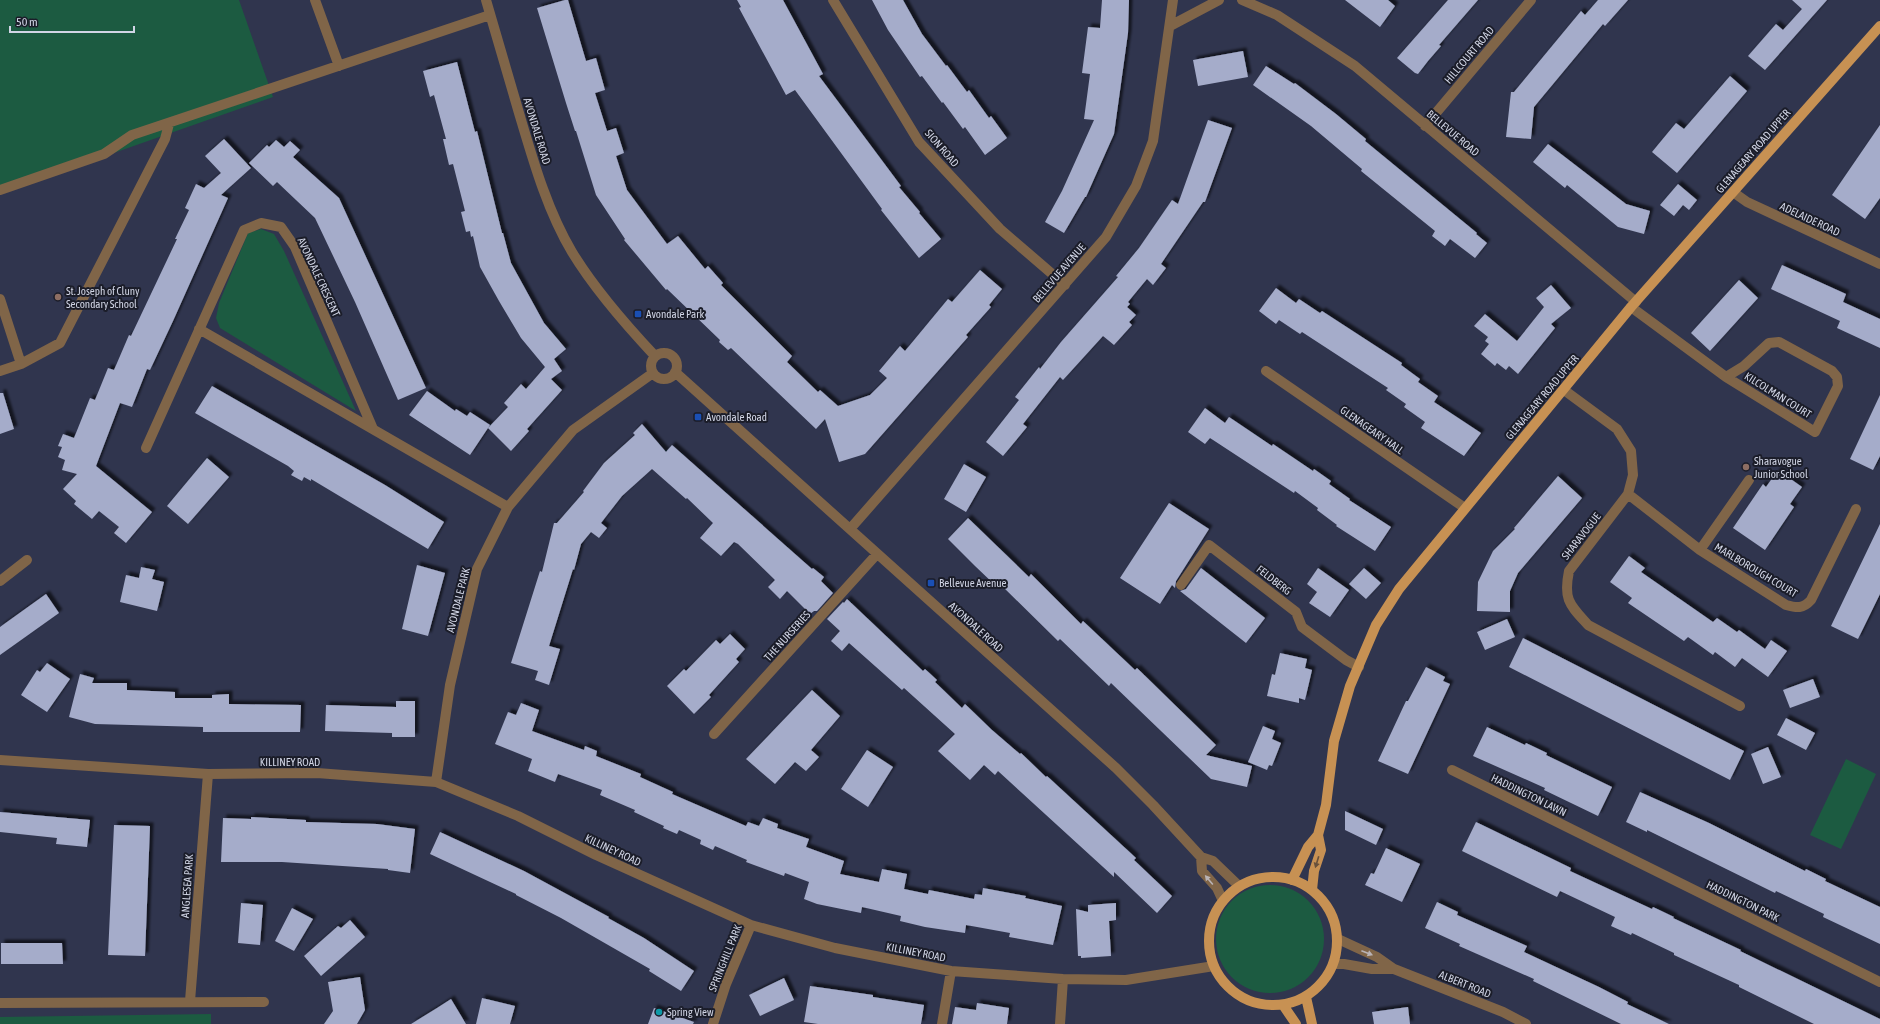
<svg xmlns="http://www.w3.org/2000/svg" width="1880" height="1024" font-family="'Asap Condensed',sans-serif">
<style>
.green{fill:#1c5b41}
.building{fill:#a5acca;filter:url(#shadow)}
.lines{fill:none;stroke-linecap:round;stroke-linejoin:round}
.minor{stroke:#806548;stroke-width:10}
.major{stroke:#c79153;stroke-width:10}
.oneway{fill:#68513c}
.oneway2{fill:#b9b3b6}
.education-dot{fill:#8d6e63;stroke:#1b1d29;stroke-width:1.5}
.transit-dot{fill:#1a4fb4;stroke:#1b1d29;stroke-width:1.5}
.culture-dot{fill:#0f9aa8;stroke:#1b1d29;stroke-width:1.5}
.labels{text-anchor:middle;stroke-width:4;stroke-linejoin:round;paint-order:stroke}
.street-label{font-size:11px;fill:#d1d5e5;stroke:#1b1d29}
.poi-label{font-size:11px;fill:#d1d5e5;stroke:#1b1d29;text-anchor:start}
</style>
<defs>
<filter id="shadow"><feDropShadow dx="3.5" dy="-3.5" stdDeviation="1" flood-color="#0009"/></filter>
</defs>
<rect width="100%" height="100%" fill="#30354e"/>
<path class="green" d="M0,0h239l34,97 -273,96z
M261,229l13,5 10,17 72,160 -136,-83 -4,-10 3,-15 29,-70z
M1846,759l30,15 -35,75 -31,-14z
M1216 939a54 54 0 1 1 108 0a54 54 0 1 1-108 0Z
M211,1014v10h-211v-7z"/>
<path class="building" d="M565,0h3l18,61 10,-3 9,32 -10,3 12,38 9,-3 8,25 -8,3 11,34 40,54 11,-8 27,33 3,-3 15,17 -2,2 71,71 -5,6 31,30 2,-2 18,16 32,-11 17,-17 -8,-7 21,-25 5,5 43,-52 4,3 28,-32 22,19 -13,16 2,2 -25,28 2,2 -103,117 -26,8 -14,-43 -9,10 -85,-81 -3,2 -9,-8 1,-2 -53,-51 -1,1 -42,-50 1,-1 -29,-44 -20,-64h-1l-9,-28 -29,-95z
M737,0h46l40,74 -4,2 82,110 -2,1 21,25 -1,1 22,26 -22,19 -38,-48 1,-1 -87,-119 -9,5 -47,-87 2,-1z
M872,0h31l19,34 24,32 1,-1 20,27 2,-2 20,28 2,-2 16,22 -22,17 -20,-28 -2,2 -20,-27 -1,1 -20,-27 -2,1 -32,-47z
M1102,0h27l-1,33 -14,101 -28,63h-1l-21,36 -19,-11 17,-31 32,-71 -10,-1 6,-45 -8,-1 6,-46 12,1z
M1345,0h43l7,6 -15,21z
M1448,0h30l-39,45 2,1 -13,15 -10,13 -3,-1 -18,-15z
M1598,0h30l-23,26 -2,-2 -69,83 -3,32 -25,-2 5,-45h3l67,-81 4,4z
M1792,0h35l-62,70 -17,-14 28,-32 7,6 19,-21z
M1243,51l5,26 -50,9 -5,-26z
M457,62l18,70 2,-1 25,102h1l8,30 33,60 22,26 -12,10 8,12 -11,8 11,11 -35,39 2,2 -18,20 -23,-23 20,-21 -4,-4 17,-19 5,5 19,-22 -24,-29 -22,-37 -19,-34 -7,-31 -2,1 -1,-6 -4,1 -5,-20 4,-1 -12,-47 -4,1 -6,-26h3l-12,-44 -4,2 -7,-26z
M1266,66l28,18 1,-1 41,31 30,25 -1,2 112,92 -1,1 11,9 -12,15 -25,-19 -5,7 -13,-10 3,-5 -74,-60 1,-2 -51,-43 -58,-41z
M1730,76l17,15 -70,82 -25,-21 24,-29 8,6z
M1208,120l24,8 -27,74h-2l-42,62 5,4 -13,17 -6,-6 -19,23 2,2 -3,3 9,8 -7,7 3,3 -18,20 -11,-9 -40,44 -3,-3 -37,47 4,3 -24,29 -17,-14 33,-42 -4,-3 24,-30 1,2 21,-27 57,-65 -2,-1 23,-28 33,-48 6,4z
M1880,125v73l-15,21 -33,-24z
M224,139l27,29 -30,27 7,3 -55,123 -23,49 -3,-1 -15,38 -12,-4 -24,63 56,46 -26,31 -12,-10 5,-6 -20,-16 -7,8 -18,-15 2,-3 -13,-12 14,-15 -15,-4 3,-10 -7,-3 4,-10 -4,-1 5,-12 11,4 16,-40 5,2 13,-32 6,2 15,-35 2,1 46,-97h-2l14,-29 -4,-2 11,-24 8,4 17,-15 -16,-17z
M276,140l8,7 6,-6 10,9 -7,7 46,41 87,190 -28,12 -43,-98 -40,-84 -38,-36 -4,4 -24,-23 18,-18 2,2z
M1548,144l78,60 24,7 -6,23 -26,-7 -51,-42 -2,3 -32,-26z
M1678,184l19,16 -8,10 -6,-5 -9,11 -14,-11z
M1782,265l64,29 -3,8 37,17v29l-43,-20 3,-7 -69,-32z
M1739,280l19,18 -48,53 -19,-18z
M1551,285l20,23 -20,16 4,4 -37,46 -9,-8 -3,4 -9,-7 -2,3 -14,-12 8,-10 -4,-3 3,-4 -14,-11 11,-12 32,27 27,-34 -8,-9z
M1276,288l20,15 3,-4 21,14 2,-2 80,52 -1,2 19,14 -2,3 20,14 -4,6 47,31 -17,23 -43,-28 4,-6 -21,-15 2,-3 -20,-14 2,-2 -86,-56 -2,2 -21,-14 -3,4 -17,-13z
M212,386l173,99 59,37 -16,27 -117,-70v2l-7,-4 -2,4 -11,-6 3,-4 -6,-5 -93,-53z
M427,391l28,20 1,-2 11,7 3,-4 20,13 -20,30 -61,-40z
M0,393h3l11,36 -14,5z
M1880,395v61l-7,14 -23,-11z
M1205,408l20,15 4,-6 43,29 1,-2 40,27 1,-2 17,12 -2,3 21,15 -1,1 42,27 -16,24 -39,-25 1,-1 -20,-15 1,-2 -23,-17 -1,2 -84,-55 -5,6 -17,-12z
M642,424l24,28 6,-7 140,124 1,-1 11,9 -3,4 12,12 -16,18h-3l-4,3 -23,-23 -7,8 -12,-12 7,-7 -37,-36 -4,-2 -13,14 -21,-18 13,-15 -26,-25 -1,1 -34,-30 -30,27 -21,27 6,5 -8,10 -8,-6 -10,12 -7,26 -1,-1 -24,77 11,3 -11,36 -14,-5 3,-9 -27,-8 29,-92 2,1 12,-49h3l27,-31 -1,-1 21,-28 31,-28 -2,-2z
M207,458l22,19 -41,47 -21,-18z
M964,464l22,13 -20,35 -22,-13z
M1778,470l24,17 -12,17 4,3 -29,43 -32,-22 30,-44 3,3z
M1558,476l24,22 -64,75 -8,18v21l-33,-1 1,-29 15,-31 22,-22 -1,-1z
M1169,503l40,26 -33,52 -1,7 -3,-3 -12,19 -40,-26z
M968,518l61,59 2,-3 50,50 2,-3 52,49 2,-2 79,77 -10,10 46,11 -5,21 -36,-8 -100,-96 -2,3 -49,-47 -2,2 -59,-58 -3,3 -21,-20 -27,-27z
M1880,524v70l-22,45 -27,-13z
M1629,556l16,12 -4,4 72,50 4,-4 20,14 2,-2 26,19 6,-9 16,11 -19,26 -26,-19 -7,9 -20,-15 -2,3 -25,-18 -4,4 -56,-38 4,-5 -22,-16z
M417,565l28,8 -17,63 -26,-7z
M141,567l14,3 -3,9 12,3 -7,29 -37,-9 6,-27 13,3z
M1201,568l64,50 -19,25 -66,-52 6,-2z
M1318,568l31,22 -19,27 -21,-14 8,-11 -10,-8z
M1364,568l17,15 -15,16 -17,-15z
M46,594l13,19 -59,42v-28z
M847,599l76,72 2,-2 12,11 -2,2 27,26 3,-4 27,26 28,24 1,-1 25,24 1,-1 89,82 -2,2 38,36 -15,17 -43,-41v5l-116,-106 -3,4 -11,-10 -14,15 -32,-29 17,-17 -51,-46 -2,2 -53,-47 -7,8 -11,-10 9,-10 -13,-12 16,-17 1,1z
M1507,619l8,18 -30,13 -8,-18z
M730,634l15,15 -9,10 3,3 -30,33 2,2 -17,17 -27,-28 17,-17 2,2 30,-31 4,4z
M1523,638l221,113 -14,29 -221,-113z
M1280,653l27,6 -2,9 7,2 -7,30 -6,-2v5l-32,-7 5,-22 3,1z
M47,663l23,16 -23,33 -26,-17 16,-25 3,2z
M1426,667l19,10 -2,4 7,3 -42,90 -30,-13 28,-60h2z
M80,674l14,4 -2,5h35v7l48,2v6h37v-3l17,-1v10l72,1 -1,27h-97v-5l-108,-3 -26,-7z
M1813,679l7,18 -30,11 -7,-18z
M812,690l28,26 -29,34 8,7 -13,14 -11,-9 -20,22 -29,-25z
M396,701h19v36h-23v-4l-67,-2 1,-26 70,2z
M521,703l18,7 -7,21 52,19 1,-4 12,5 -1,5 45,18 -1,3 33,15 -1,2 74,32 2,-4 11,4 4,-8 15,6 -1,4 32,11 -3,8 38,14 -4,13 39,8 3,-13 25,5 -3,15 24,5 1,-4 45,9 1,-5 7,1 1,-7 43,8 -1,2 37,8 -9,39 -44,-8 1,-4 -44,-8 -1,8 -40,-6 -25,-6 1,-5 -39,-9 -1,6 -44,-9 -13,-5 5,-17 -24,-9 -1,3 -30,-11 -8,-3 1,-2 -32,-14 -2,4 -13,-6 1,-4 -22,-10 -2,4 -14,-6 1,-2 -30,-14 1,-2 -35,-15 2,-5 -44,-16 -3,8 -27,-11 4,-12 -37,-15 13,-32 8,3z
M1786,718l29,15 -9,17 -29,-15z
M1263,726l12,5 -3,8 9,4 -9,23 -3,-1 -2,5 -19,-8z
M1487,727l38,18 1,-2 21,10 -1,2 66,32 -14,29 -54,-26 1,-2 -72,-32z
M1768,747l13,30 -18,7 -12,-30z
M867,750l26,17 -25,40 -27,-18z
M1640,792l69,31 96,48 1,-2 20,10 -1,2 55,26v37l-57,-27 1,-3 -48,-23 -1,2 -128,-63v2l-21,-10z
M1345,811l38,18 -7,16 -31,-15z
M0,812l90,8 -3,27 -31,-3 1,-6 -57,-6z
M251,817l55,3v2l71,2 38,5 -5,44 -22,-3v-1l-106,-7h-61l2,-44 28,1z
M1476,822l95,46 -1,3 82,38 1,-2 21,10 -1,1 68,32 -1,1 140,68v5h-66l-75,-37v-2l-65,-30v-2l-42,-20 -1,2 -20,-9 4,-9 -55,-26 -3,6 -95,-46z
M114,825l36,1 -5,130 -37,-1z
M440,832l84,39 85,46 -1,1 36,20 50,33 -13,20 -32,-20 1,-2 -89,-51 -45,-23v-1l-86,-40z
M1386,848l34,16 -18,38 -37,-17 6,-12 3,1z
M1437,902l21,10 -1,3 70,31 -3,6 75,35 29,15 -1,2 42,20h-48l-88,-43 1,-2 -75,-33 1,-2 -35,-16z
M241,903l22,2 -3,40 -22,-2z
M1116,903v17l-7,1 2,35 -30,2v-2h-3l-2,-47 12,3v-7z
M292,908l21,11 -19,32 -19,-10z
M350,920l15,17 -44,39 -17,-20 34,-30 3,2z
M1,943h61l1,21h-62z
M360,977l5,33 -8,14h-33l9,-13 -5,-29z
M784,978l10,22 -34,16 -11,-21z
M810,986l63,9v2l51,8 -3,19h-103l-14,-2z
M482,998l33,8 -5,18h-34z
M451,999l15,25h-55l26,-16z
M977,1003l32,5 -2,16h-55l3,-17 21,3z
M1408,1007l2,17h-36l-2,-12z
M654,1008l40,14 -1,2h-45z"/>
<g class="lines">
<path class="minor" d="M315,0l24,66
M486,0c11,38 22,76 33,113 14,47 28,97 53,139 23,38 53,72 83,104
M833,0l86,142 81,87 65,56
M1242,0l35,15 78,51 281,236
M1170,26l49,-26
M1425,126l106,-126
M0,190l104,-36 28,-19 358,-120
M1733,192l14,10 133,62
M0,299l21,65
M1631,307l95,70 18,-11 25,-23 10,-1 53,29 5,6 1,9 -23,46 -89,-55
M199,329l309,178
M651 366a13 13 0 1 1 26 0a13 13 0 1 1-26 0Z
M0,371l21,-7 39,-21 105,-204 4,-15
M1266,371l199,137
M675,372l441,396 37,37 48,52 12,4 26,25
M1564,390l53,39 14,22 2,24 -5,19 -59,77c-6,29 1,34 19,54l152,81
M146,448l98,-218 17,-7 20,4 14,20 78,182
M1628,494l72,56 86,55c11,3 17,4 25,-5l45,-91
M850,529l256,-292 30,-51 17,-45 20,-141
M1700,550l49,-70
M0,581l27,-21
M1181,585l28,-40 87,67 6,15 44,33 13,7
M714,734l163,-180
M0,760l208,14 109,-1 119,9 82,34 78,39 155,70 84,23 116,23 112,8 63,1 88,-14
M1452,770l428,212
M436,782l14,-97 27,-116 31,-62 65,-77 80,-57
M1201,857l1,14 15,17 6,13
M1338,939l39,18 17,12 109,43 23,12
M1334,964h10l28,5h22
M190,1001l18,-227
M0,1003l264,-1
M713,1024l13,-40 25,-59
M942,1024l9,-53
M1060,1024l3,-45"/>
<path class="major" d="M1209 941a64 64 0 1 1 128 0a64 64 0 1 1-128 0Z
M1292,880l16,-33 10,-12
M1312,890l2,-19 7,-21 -3,-15 8,-30 8,-64 16,-55 26,-61 23,-36 232,-282 249,-281
M1306,997l6,27
M1283,1005l13,19"/>
</g>
<defs><path id="oneway-solid" d="M-6-.8H1V-3.2L6.5 0L1 3.2V.8H-6Z"/></defs>
<use class="oneway" href="#oneway-solid" transform="translate(1317 862) rotate(107)"/>
<g class="oneway2">
<use href="#oneway-solid" transform="translate(1209 880) rotate(-130)"/>
<use href="#oneway-solid" transform="translate(1367 953) rotate(21)"/>
</g>
<g class="education-dot">
<circle cx="58" cy="297" r="4"/>
<circle cx="1746" cy="467" r="4"/>
</g>
<g class="transit-dot">
<rect x="634" y="310" width="8" height="8" rx="2"/>
<rect x="694" y="413" width="8" height="8" rx="2"/>
<rect x="927" y="579" width="8" height="8" rx="2"/>
</g>
<circle class="culture-dot" cx="659" cy="1012" r="4"/>
<g class="labels">
<g class="street-label">
<text transform="translate(1469 55) rotate(-50)" y="4">HILLCOURT ROAD</text>
<text transform="translate(537 131) rotate(73)" y="4">AVONDALE ROAD</text>
<text transform="translate(1453 133) rotate(40)" y="4">BELLEVUE ROAD</text>
<text transform="translate(942 148) rotate(49)" y="4">SION ROAD</text>
<text transform="translate(1753 151) rotate(-49)" y="4">GLENAGEARY ROAD UPPER</text>
<text transform="translate(1810 219) rotate(25)" y="4">ADELAIDE ROAD</text>
<text transform="translate(1059 273) rotate(-49)" y="4">BELLEVUE AVENUE</text>
<text transform="translate(319 277) rotate(65)" y="4">AVONDALE CRESCENT</text>
<text transform="translate(1778 395) rotate(32)" y="4">KILCOLMAN COURT</text>
<text transform="translate(1542 397) rotate(-50)" y="4">GLENAGEARY ROAD UPPER</text>
<text transform="translate(1372 430) rotate(35)" y="4">GLENAGEARY HALL</text>
<text transform="translate(1581 536) rotate(-52)" y="4">SHARAVOGUE</text>
<text transform="translate(1756 570) rotate(31)" y="4">MARLBOROUGH COURT</text>
<text transform="translate(1274 580) rotate(38)" y="4">FELDBERG</text>
<text transform="translate(458 600) rotate(-76)" y="4">AVONDALE PARK</text>
<text transform="translate(976 627) rotate(42)" y="4">AVONDALE ROAD</text>
<text transform="translate(787 636) rotate(-48)" y="4">THE NURSERIES</text>
<text x="290" y="766">KILLINEY ROAD</text>
<text transform="translate(1529 795) rotate(26)" y="4">HADDINGTON LAWN</text>
<text transform="translate(613 850) rotate(25)" y="4">KILLINEY ROAD</text>
<text transform="translate(187 886) rotate(-86)" y="4">ANGLESEA PARK</text>
<text transform="translate(1743 901) rotate(26)" y="4">HADDINGTON PARK</text>
<text transform="translate(916 952) rotate(11)" y="4">KILLINEY ROAD</text>
<text transform="translate(725 958) rotate(-68)" y="4">SPRINGHILL PARK</text>
<text transform="translate(1465 984) rotate(22)" y="4">ALBERT ROAD</text>
</g>
<g class="poi-label">
<text x="66" y="295">St. Joseph of Cluny<tspan x="66" dy="13">Secondary School</tspan></text>
<text x="646" y="318">Avondale Park</text>
<text x="706" y="421">Avondale Road</text>
<text x="1754" y="465">Sharavogue<tspan x="1754" dy="13">Junior School</tspan></text>
<text x="939" y="587">Bellevue Avenue</text>
<text x="667" y="1016">Spring View</text>
</g>
</g>
<path d="M10 26v6h124v-6" fill="none" stroke="#d1d5e5" stroke-width="2"/>
<text x="16" y="26" font-size="12" fill="#d1d5e5" stroke="#1b1d29" stroke-width="3" paint-order="stroke">50 m</text>
</svg>
